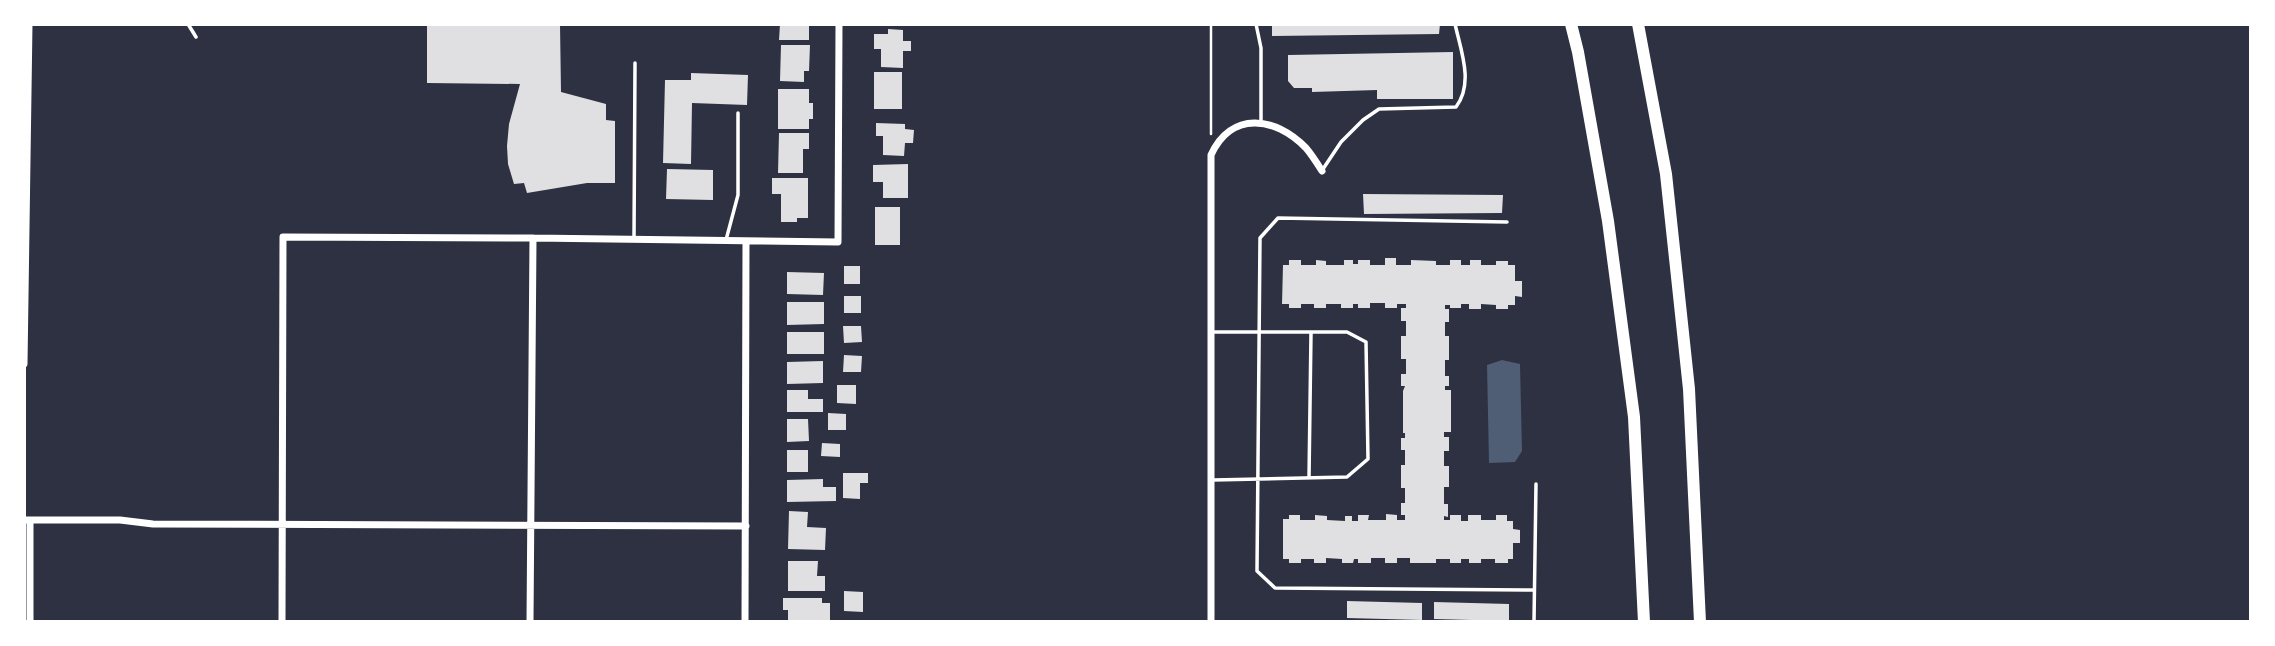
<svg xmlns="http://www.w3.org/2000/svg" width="2275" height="646" font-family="'PT Sans',sans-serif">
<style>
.water{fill:#4f5d75}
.building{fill:#e0e0e3}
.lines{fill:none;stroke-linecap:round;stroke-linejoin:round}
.path{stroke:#fff;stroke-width:2.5}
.service{stroke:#fff;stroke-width:3.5}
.minor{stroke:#fff;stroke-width:7}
.motorway{stroke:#fff;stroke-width:12}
</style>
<rect width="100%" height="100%" fill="#2d3142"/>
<path class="water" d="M1502,360l18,4 2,87 -7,11 -26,1 -2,-98z"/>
<path class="building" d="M427,24h133l1,68 45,12v16l9,1v62h-28l-60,10 -3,-10 -10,1 -6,-20 -1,-18 2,-22 11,-40 -93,-1z
M780,24h29v16h-30z
M1272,24h168l-1,10 -167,2z
M888,29l15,1v11h8v10h-8v17l-22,-1v-18h-7v-15h14z
M781,45h29l-1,26h-5v11l-24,-1z
M1453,52v47h-76v-9l-65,2v-4h-18l-6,-7v-26z
M874,72h28v37h-28z
M691,73l57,2 -1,30 -55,-2 -1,61 -28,-1 2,-83h26z
M778,89h31v14h4v16h-4v10h-31z
M876,123l29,1v5l9,1 -1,13h-8l-1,13 -21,-1v-19h-7z
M779,133h30v16h-6v24h-25z
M908,164v34h-25v-16h-10v-17z
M667,169l46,1v30l-47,-1z
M772,178h36v40h-11v4h-16v-28h-9z
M1363,194l140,1 -1,18 -138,1z
M875,207h25v38h-25z
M1385,258h11v7h15v-5l25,1v4h14v-5h11v5h9v-5h11v5h15v-4h12v4h7v16h7v16l-7,-1v9h-7v4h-12v-4l-15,-1v5h-12v-5h-8v4h-11v-3h-5v4h4v13h-4v14h4v24h-4v16h4v10h-4v4h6v42h-7v5h5v14h-5v15h5v21h-5v17h4v13l-4,-1v4h6v-5h11v6h7v-6h13v5h15v-5h11v6h6v8l7,1v13h-7v16h-5v4h-13v-4h-14v4h-12v-4h-8v4h-11v-4h-14v4h-26v-5h-13v5h-12v-5h-14v5h-13v-4h-4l-1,4h-11v-4l-16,-1v5h-12v-4h-13v4h-12v-4h-6v-40h6v-4h11v5h15v-5l12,1v4l18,1v-5h7v5h6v-6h11l-1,5h18v-6l11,1v5h8v-5h-4v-12h4v-15h-4v-23h4v-15h-4v-12h4v-5h-2v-42l2,-5h-4v-12h5v-15h-5v-23h5v-15h-5v-13h5v-4h-9v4h-12v-5h-15v5h-12v-4h-5v4h-12v-4h-15v4h-12v-4h-13v4h-12v-4h-7l1,-39h6v-5h12v5h15v-5l10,1v4h18v-5h9v4h5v-4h12v5h15z
M844,266h16v18h-16z
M787,272l37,1 -1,22 -36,-1z
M844,296h17v17h-17z
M787,302h37v22l-37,1z
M843,326h18l1,16 -18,1z
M787,332h37v22h-37z
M844,355l18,1 -1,16h-18z
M823,361v22l-36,1v-22z
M837,385h19v19l-19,-1z
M787,390h21v9h15v13h-36z
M828,413l18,1v16h-18z
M787,419h21l1,22 -22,1z
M822,443l18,1v13l-19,-1z
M787,450h21v22h-21z
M843,473h25v10h-8v16l-17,-1z
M823,479v8h13v14l-49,1v-22z
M789,511l19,1 -1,15 19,1 -1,22 -37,-1z
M788,561h30l-1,15h8v15h-37z
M844,591l19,1v20l-19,-1z
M783,598h39v5h8v18h-42v-11h-5z
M1347,601l75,2v17l-75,-2z
M1434,602l75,2v17l-75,-2z"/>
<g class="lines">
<path class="path" d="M1211,24v110"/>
<path class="service" d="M188,24l8,13
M1256,24l5,24v74
M1323,169l18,-27 22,-22 16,-11 77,-2c18,-24 5,-56 -1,-83
M1507,222l-229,-4 -18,20 -3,333 18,17 258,2
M634,238l1,-175
M726,240l12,-45v-82
M1211,332h136l19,10 2,117 -21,18 -134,3
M1309,478l2,-145
M1534,622l2,-138"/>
<path class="minor" d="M24,364l5,-340
M24,520h96l33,4 593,2
M30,622v-102
M282,622l1,-385 250,1 305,4 1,-218
M530,622l3,-384
M745,622l1,-380
M1211,622v-467c20,-44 64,-39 95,-7 6,7 11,15 16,23"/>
<path class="motorway" d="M1571,24l7,28 30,169 26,196 10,205
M1638,24l28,150 23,215 11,233"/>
</g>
<rect width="2275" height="646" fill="none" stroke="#ffffff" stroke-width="52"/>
</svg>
